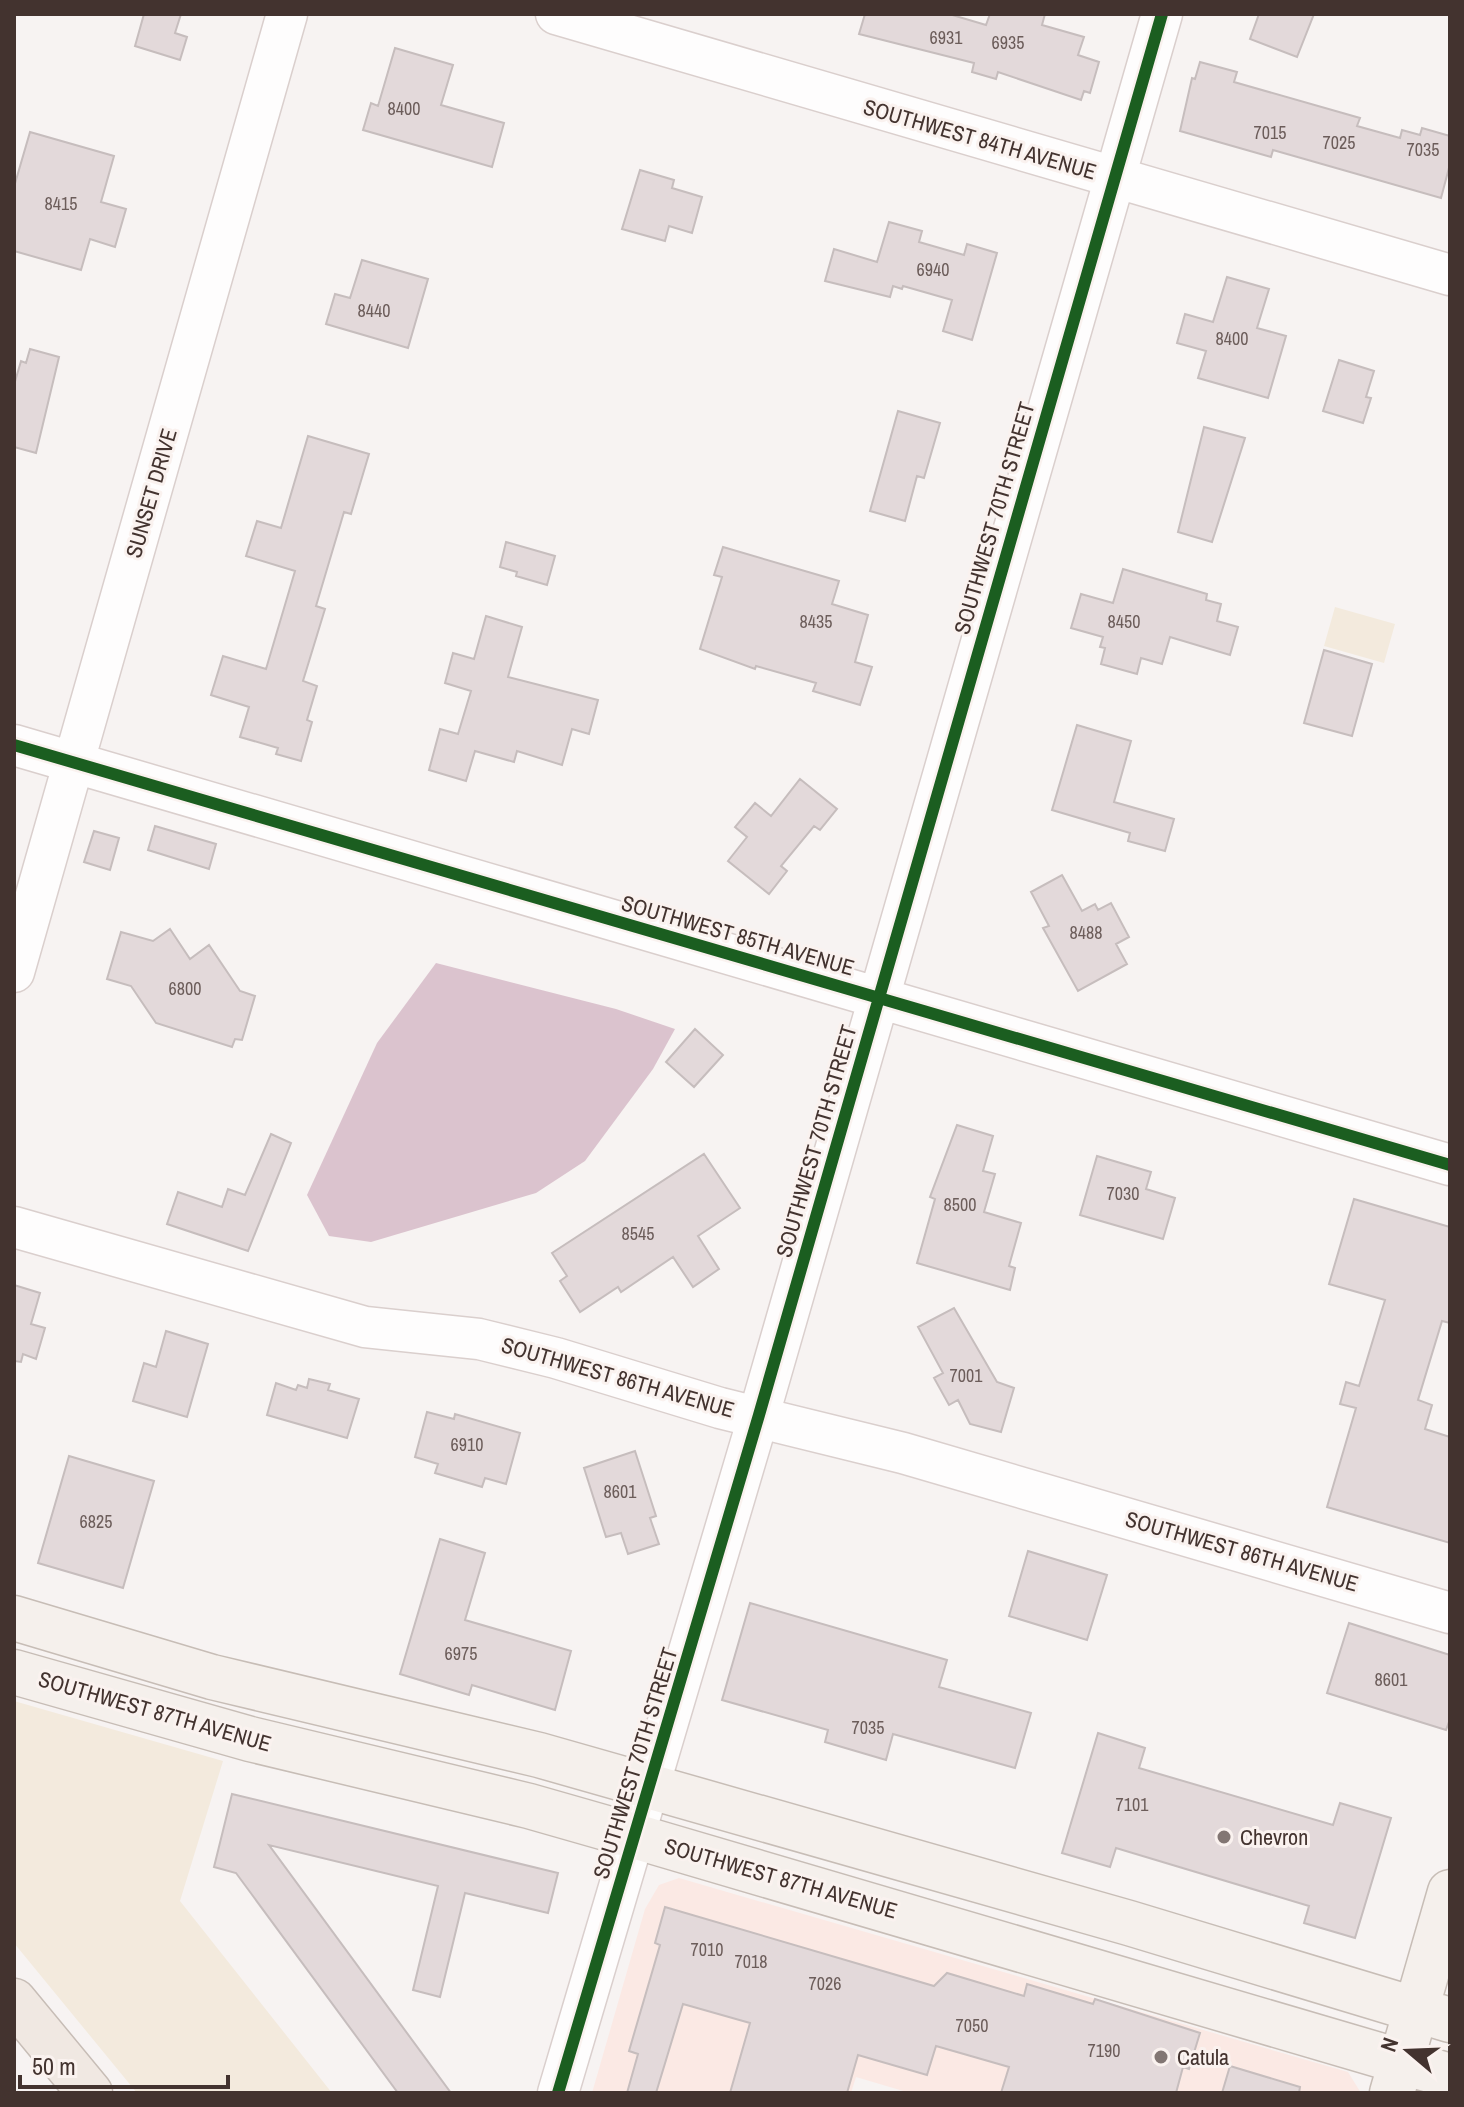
<svg xmlns="http://www.w3.org/2000/svg" width="1464" height="2107" font-family="'Archivo Narrow',sans-serif">
<style>
.built{fill:#fbe9e4}
.green{fill:#f3eadd}
.water{fill:#dbc3ce}
.building{fill:#e3d9da;stroke:#c6bdbd;stroke-width:2}
.lines{fill:none;stroke-linecap:round;stroke-linejoin:round}
.minor-casing{stroke:#dacfcd;stroke-width:43}
.major-casing{stroke:#c7bdb6;stroke-width:47}
.highway-casing{stroke:#c7bdb6;stroke-width:47}
.minor{stroke:#fefdfd;stroke-width:40}
.major{stroke:#f5f0ec;stroke-width:44}
.highway{stroke:#f0e8e2;stroke-width:44}
.cycleway-casing{stroke:#faf2ef;stroke-width:17}
.cycleway{stroke:#1b5e20;stroke-width:12}
.poi-dot{fill:#827673;stroke:#faf2ef;stroke-width:3}
.labels{text-anchor:middle;stroke-width:6;stroke-linejoin:round;paint-order:stroke}
.number-label{font-size:18px;fill:#6c5d5a}
.street-label{font-size:22px;fill:#43332f;stroke:#faf2ef}
.poi-label{font-size:22px;fill:#43332f;stroke:#faf2ef;text-anchor:start}
</style>
<rect width="100%" height="100%" fill="#f7f3f2"/>
<path class="built" d="M679,1878l669,194 13,21h-451l-54,-16 -5,16h-259l53,-184 14,-24z"/>
<path class="green" d="M1335,607l60,17 -11,39 -60,-17z
M14,1701l209,60 -43,140 152,192h-195l-123,-150z"/>
<path class="water" d="M436,963l180,46 59,20 -22,40 -68,92 -49,32 -165,49 -42,-6 -22,-41 70,-152z"/>
<path class="building" d="M144,14h37l-6,19 12,4 -7,23 -45,-14z
M865,14h84l37,11 4,-11h55l-3,11 42,12 -6,18 21,7 -9,31 -6,-2 -3,9 -83,-28 -2,7 -24,-7 2,-9 -115,-29z
M1259,14h55l-17,43 -47,-18z
M395,48l58,17 -12,40 63,18 -12,44 -129,-37 8,-27 7,3z
M1200,62l37,10 -3,10 126,36 -3,8 43,12 2,-8 18,5 2,-7 28,8v28l-9,34 -168,-48 -2,7 -91,-26 12,-53 3,1z
M30,132l84,24 -13,46 25,7 -11,38 -25,-8 -9,31 -67,-19v-64z
M640,170l34,10 -2,8 30,9 -10,36 -23,-7 -4,15 -43,-12z
M889,222l33,9 -3,11 45,13 3,-11 30,9 -25,87 -29,-9 9,-31 -49,-14 -1,3 -9,-3 -3,11 -65,-16 9,-32 43,13z
M362,260l66,19 -20,69 -82,-24 9,-30 15,4z
M1227,277l42,12 -12,39 29,8 -18,62 -70,-20 8,-27 -29,-8 8,-29 28,8z
M30,349l29,8 -23,96 -22,-6v-62l7,-24 5,2z
M1339,360l35,11 -8,26 5,1 -8,25 -40,-12z
M898,411l42,12 -16,55 -7,-2 -12,45 -35,-10z
M1204,427l41,11 -33,104 -34,-10z
M308,436l61,18 -18,60 -7,-2 -28,94 9,3 -22,72 14,5 -10,34 5,2 -11,39 -25,-7 2,-6 -38,-11 9,-30 -38,-12 12,-39 43,13 29,-98 -49,-15 11,-35 24,7z
M506,542l49,14 -8,29 -31,-9 1,-4 -17,-5z
M723,547l116,34 -7,23 36,11 -13,47 17,5 -12,38 -47,-14 3,-8 -60,-17 -1,3 -55,-20 22,-72 -8,-2z
M1123,569l84,25 -1,6 15,4 -4,17 21,6 -8,28 -60,-18 -8,27 -21,-6 -4,16 -36,-10 4,-16 -5,-1 3,-10 -32,-9 10,-34 32,9z
M486,616l36,11 -14,50 90,23 -9,34 -17,-5 -10,36 -45,-14 -3,11 -39,-11 -9,30 -37,-11 11,-41 18,5 13,-43 -26,-8 8,-30 21,6z
M1324,650l48,14 -20,72 -48,-13z
M1077,725l54,16 -17,61 60,17 -9,32 -37,-10 2,-8 -78,-23z
M800,779l37,30 -17,21 -6,-4 -33,40 6,5 -18,23 -41,-33 19,-24 -12,-10 20,-24 16,13z
M155,826l61,18 -7,25 -61,-19z
M94,831l25,7 -9,32 -26,-8z
M1062,875l20,36 13,-7 3,6 13,-7 18,34 -13,7 11,20 -49,27 -35,-63 6,-2 -18,-34z
M170,929l20,30 19,-14 31,46 15,5 -13,44 -7,-1 -3,8 -76,-24 -25,-37 -24,-7 14,-47 32,9z
M695,1029l28,26 -29,32 -28,-25z
M957,1125l36,11 -10,35 12,3 -11,38 37,11 -12,43 6,2 -5,22 -93,-27 18,-64 -5,-2z
M271,1134l20,9 -43,108 -81,-27 11,-32 44,15 6,-18 17,6z
M704,1154l36,54 -42,28 21,33 -26,18 -20,-30 -52,35 -3,-5 -38,25 -20,-31 7,-5 -15,-23z
M1097,1156l54,16 -5,17 29,9 -12,41 -83,-24z
M1354,1199l96,28v96l-8,-2 -24,79 14,5 -7,24 25,8v106l-123,-36 29,-99 -16,-4 6,-22 13,4 26,-86 -56,-16z
M14,1285l26,8 -9,31 14,4 -9,31 -13,-5 -2,8 -7,-1z
M954,1308l43,74 17,6 -13,44 -31,-8 -12,-24 -9,5 -15,-27 9,-5 -25,-46z
M166,1331l42,13 -21,73 -54,-16 11,-38 12,4z
M309,1379l21,5 -2,6 31,9 -12,39 -80,-23 9,-32 20,7 2,-5 9,3z
M427,1412l27,7 1,-5 65,19 -14,51 -21,-6 -3,9 -47,-14 3,-9 -23,-7z
M635,1451l21,65 -6,2 9,26 -31,10 -7,-21 -15,4 -22,-69z
M69,1456l85,25 -31,107 -85,-25z
M440,1539l45,14 -20,67 106,31 -16,59 -83,-25 -3,10 -69,-21z
M1028,1551l79,24 -20,65 -78,-24z
M750,1603l197,57 -8,27 92,26 -16,55 -122,-34 -7,26 -61,-18 3,-12 -106,-30z
M1349,1623l101,32v64l-4,11 -119,-37z
M1098,1733l47,15 -6,20 194,57 7,-22 51,15 -36,120 -51,-15 5,-17 -193,-58 -6,19 -48,-14z
M232,1794l326,79 -10,40 -83,-20 -25,104 -27,-7 25,-104 -169,-41 182,248h-53l-162,-220 -22,-6z
M665,1907l269,79 13,-13 77,23 3,-12 66,20 2,-5 105,34 -11,36 -6,-2 -7,26h-175l8,-26 -73,-21 -9,29 -69,-20 -11,38h-117l20,-70 -67,-19 -27,89h-29l11,-39 -9,-3 31,-106 -5,-2z
M1230,2066l70,21 -1,6h-77z"/>
<g class="lines">
<g class="minor-casing">
<path id="minor" d="M556,14l894,261
M14,745l1436,420
M14,972l273,-958
M14,1227l351,100 114,12 77,19 164,50 183,45 547,160
M558,2093l201,-678 403,-1401"/>
</g>
<g class="major-casing">
<path id="major" d="M14,1618l198,59 327,78 590,168 321,97
M14,1672l236,67 279,67 105,30 816,240
M1392,2093l58,-201"/>
</g>
<g class="highway-casing">
<path id="highway" d="M14,2001l76,92"/>
</g>
<use href="#minor" class="minor"/>
<use href="#major" class="major"/>
<use href="#highway" class="highway"/>
<g class="cycleway-casing">
<path id="cycleway" d="M14,745l1436,420
M558,2093l201,-678 403,-1401"/>
</g>
<use href="#cycleway" class="cycleway"/>
</g>
<g class="poi-dot">
<circle cx="1224" cy="1837" r="8"/>
<circle cx="1161" cy="2057" r="8"/>
</g>
<g class="labels">
<g class="number-label">
<text x="946" y="44">6931</text>
<text x="1008" y="49">6935</text>
<text x="404" y="115">8400</text>
<text x="1270" y="139">7015</text>
<text x="1339" y="149">7025</text>
<text x="1423" y="156">7035</text>
<text x="61" y="210">8415</text>
<text x="933" y="276">6940</text>
<text x="374" y="317">8440</text>
<text x="1232" y="345">8400</text>
<text x="816" y="628">8435</text>
<text x="1124" y="628">8450</text>
<text x="1086" y="939">8488</text>
<text x="185" y="995">6800</text>
<text x="1123" y="1200">7030</text>
<text x="960" y="1211">8500</text>
<text x="638" y="1240">8545</text>
<text x="966" y="1382">7001</text>
<text x="467" y="1451">6910</text>
<text x="620" y="1498">8601</text>
<text x="96" y="1528">6825</text>
<text x="461" y="1660">6975</text>
<text x="1391" y="1686">8601</text>
<text x="868" y="1734">7035</text>
<text x="1132" y="1811">7101</text>
<text x="707" y="1956">7010</text>
<text x="751" y="1968">7018</text>
<text x="825" y="1990">7026</text>
<text x="972" y="2032">7050</text>
<text x="1104" y="2057">7190</text>
</g>
<g class="street-label">
<text transform="translate(980 139) rotate(16)" y="8">SOUTHWEST 84TH AVENUE</text>
<text transform="translate(151 493) rotate(-74)" y="8">SUNSET DRIVE</text>
<text transform="translate(994 518) rotate(-74)" y="8">SOUTHWEST 70TH STREET</text>
<text transform="translate(738 935) rotate(16)" y="8">SOUTHWEST 85TH AVENUE</text>
<text transform="translate(816 1141) rotate(-74)" y="8">SOUTHWEST 70TH STREET</text>
<text transform="translate(618 1377) rotate(16)" y="8">SOUTHWEST 86TH AVENUE</text>
<text transform="translate(1242 1551) rotate(16)" y="8">SOUTHWEST 86TH AVENUE</text>
<text transform="translate(155 1711) rotate(16)" y="8">SOUTHWEST 87TH AVENUE</text>
<text transform="translate(635 1763) rotate(-73)" y="8">SOUTHWEST 70TH STREET</text>
<text transform="translate(781 1878) rotate(16)" y="8">SOUTHWEST 87TH AVENUE</text>
</g>
<g class="poi-label">
<text x="1240" y="1845">Chevron</text>
<text x="1177" y="2065">Catula</text>
</g>
</g>
<rect width="1464" height="2107" fill="none" stroke="#43332f" stroke-width="32"/>
<g transform="translate(1408 2051) rotate(289)" stroke="#faf2ef" stroke-width="6" paint-order="stroke">
<path d="M0-6L14 30L0 20L-14 30Z" fill="#43332f"/>
<text y="-12" font-size="22" font-weight="bold" text-anchor="middle" fill="#43332f">N</text>
</g>
<path d="M20 2075v12h208v-12" fill="none" stroke="#43332f" stroke-width="4"/>
<text x="32" y="2075" font-size="24" fill="#43332f" stroke="#faf2ef" stroke-width="6" paint-order="stroke">50 m</text>
</svg>
